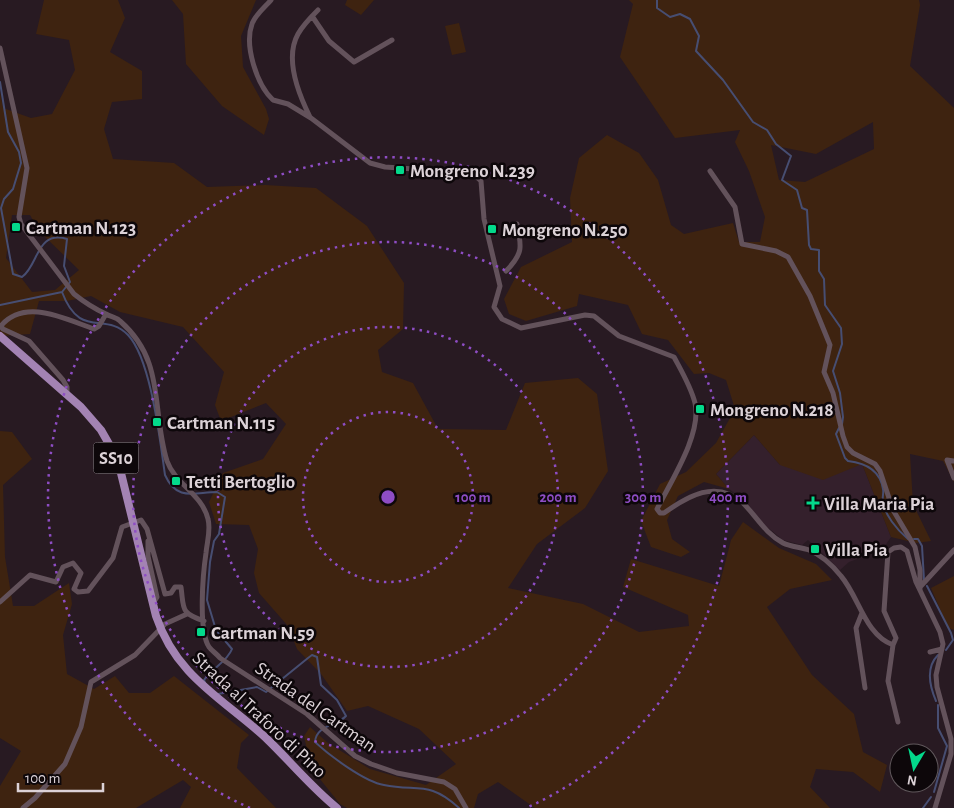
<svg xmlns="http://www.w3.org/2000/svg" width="954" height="808" font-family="'Alegreya Sans',sans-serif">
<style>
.built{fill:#34202c}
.green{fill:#3e2310;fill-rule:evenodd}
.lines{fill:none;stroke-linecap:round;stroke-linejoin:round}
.stream{stroke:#474e72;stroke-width:2}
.street{stroke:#63525b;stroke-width:5}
.primary{stroke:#a383b3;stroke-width:8}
.ring{fill:none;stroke:#8e4dc4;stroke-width:2.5;stroke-dasharray:2.5 5}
.poi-dot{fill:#03d98b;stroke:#0d070a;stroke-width:2}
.labels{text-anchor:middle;stroke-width:5;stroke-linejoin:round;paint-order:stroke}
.shield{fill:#0d070a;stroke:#9e959a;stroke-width:1}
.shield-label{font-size:18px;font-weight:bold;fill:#dcd2d7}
.poi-label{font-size:19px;font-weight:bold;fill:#dcd2d7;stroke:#0d070a;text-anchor:start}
.street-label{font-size:19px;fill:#dcd2d7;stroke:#0d070a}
.centre{fill:#8e4dc4;stroke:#0d070a;stroke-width:2.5}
.ring-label{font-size:15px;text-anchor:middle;font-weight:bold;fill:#8e4dc4;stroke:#0d070a;stroke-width:5;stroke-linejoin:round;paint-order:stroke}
</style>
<rect width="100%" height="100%" fill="#281a22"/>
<path class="built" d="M754,435l26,30 82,-1 29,73 -9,13 -33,12 -9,8 -32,-30 -6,5 -19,-5 -22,-18 -15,-21 -17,-12 -13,-15z"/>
<path class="green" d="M44,0h74l7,18 -15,34 32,19v28l-30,3 -8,27 9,30 61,4 33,24 58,-2 51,3 51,38 37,57 -1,46 -25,21 4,22 31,11 25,46 68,1 19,-47 53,-5 19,16 11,77 -23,37 -48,36 -29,44 75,16 56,28 50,-6 -1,-11 -65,-28 8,-28 88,27 12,-46 12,-18 36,26 37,16 16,16 -42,9 -23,18 45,68 42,39 9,38 24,13 -7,27 -27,-20 -37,-3 -6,18 20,21h-295l-37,-26 -20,12 -4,14h-127l-7,-4 -29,-36 -7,-32 6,-9 18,16 42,26 56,16 30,-21 -37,-35 -51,-23 -21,5 -26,-37 -24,-25 -9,-23 -29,-33 -5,-20 4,-24 -9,-24 -33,-1 -7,-22 14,-29 40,-14 23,-35 -20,-21 -45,18 -6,-16 9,-33 -41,-45 -63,-15 -29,-16 -24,5h-28l-9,33 -30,2v-244l3,16 28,10 21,-4 23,-44 -6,-30 -33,-6zM12,215h18l9,16 40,39 -24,20 -23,2 -26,-34z
M172,0h84l-15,36 2,31 23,42 3,10 -5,16 -42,-29 -36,-42 -3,-50z
M347,0h27l-13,15 -16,-10z
M629,0h290l1,5 -10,61 44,42v374l-11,-21 -33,-7 3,50 18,37 -15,2 -25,-6 -29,-73 -39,16 -43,-15 -26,-30 -38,39 13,15 -25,-7 -26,14 -11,24 5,19 18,13 -9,5 -30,-10 -10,-26 19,-37 26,-12 30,-29 19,-34 -9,-29 -17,-7 -15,1 -26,-34 -26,-6 -14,-29 -49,-11 -2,12 -51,15 -17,-7 -5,-15 17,-32 51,-25 -2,-44 9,-40 28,-23 32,18 19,27 13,45 13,9 49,-11 6,19h21l5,-25 -16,-46 -14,-29 5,-12 -65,8 -55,-81 13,-53zM873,122l1,27 -69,33 -26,-2 -8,-35 45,9z
M459,23l7,29 -14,3 -7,-29z
M0,431l12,1 20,27 -29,26 2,72 8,49h21l35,-23 3,21 -9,31 4,39 27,15 21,-13 14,17h21l24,-17 75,59 -8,8 -4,25 39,40h-96l11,-21 -8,-7 -47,28h-136v-22l21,-35 -21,-13z
M954,576v54l-6,-2 -17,-40z"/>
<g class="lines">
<path class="stream" d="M657,0v8l13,9 10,-3 10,5 9,17 -3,15 27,29 30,42 14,8 9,14 15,12 -9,24 15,10 5,18 5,2 2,35 2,4 8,1v21l5,8 1,26 16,23 1,16 -9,27 7,22 3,24 -1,7
M0,82l8,50 11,20 2,11 -8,26 -9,10 -3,9 12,66 9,3c17,-12 14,-47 45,-38l-3,27 6,16 -8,10
M62,292c18,48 43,19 66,43 23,24 32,106 37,140 12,27 30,17 52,17l8,5 -6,37 -5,7 -4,21 -3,38 9,30 16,19c-5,13 -20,19 -28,31l2,5
M0,305l62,-13
M839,428l-3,6 9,24 3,3c18,2 32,9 35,28 1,4 -1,8 0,12 1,13 14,29 25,38
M914,539h4l4,7 2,34
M927,586l24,47 2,7 -7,10
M218,694l39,-7 9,5 42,-34 4,-3 5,2 4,28 16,15 9,16c-9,10 -30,9 -31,26 15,14 50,40 69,43 33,7 45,-5 75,23
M936,701c-6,-14 -11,-33 2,-46
M934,792l13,-46 -9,-18v-23
M923,808l8,-11"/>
<path class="street" d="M271,0c-6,7 -16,15 -19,24 -8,22 5,61 21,76l15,4 23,14 59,45 15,4 87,6 9,8 3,38 16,67 -6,21 8,12 19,9 64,-13 9,1 25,20 55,21c8,15 17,30 21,46 7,31 -24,78 -38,106l3,4h4c24,-17 52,-34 79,-10 14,14 22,30 40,40 8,4 18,4 26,7 12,5 24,16 32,26 18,21 24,59 52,69l3,-7 -12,-27 4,-59 6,-4 7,-1 6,4 9,31 24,50 3,12 -7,31 1,12 14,52v15l-16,54
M312,16l17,25 25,21 38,-22
M0,48l27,120 -8,49 2,7 53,70c10,8 21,15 32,20 5,3 10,3 14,7 46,40 31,88 47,140 8,23 35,33 41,58 3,11 -1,23 -2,34 -3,20 -8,77 3,94 3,4 8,7 11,11l87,56 48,42 16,8 26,9 47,9 11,7 11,19
M310,117c-11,-22 -26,-58 -12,-83 5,-9 13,-17 20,-24
M710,171l25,36 7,37 34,7 12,6 22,39 20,49 -6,27 9,21 10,43 4,11 6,6 22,11 5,7 13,39 22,37 5,23v20
M506,271c17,-17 16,-24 11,-47
M1,326l2,3 26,12 34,39 4,7v8
M0,327c24,-30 65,-8 94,2l5,-3 7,-12
M954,461l-7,-1 7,18
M148,541v15l9,41 -4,6
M921,586l33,-36
M0,602l30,-27 26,7 7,-15 10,-4 8,10 -7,16 4,3 10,-1 25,-33 9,-31 19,-7 6,9 18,65 6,-1 4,-6h6c3,22 -1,26 23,34
M862,613l-6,15 9,60
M893,645l-5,36 10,41
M930,652l12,-3
M23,808l12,-10 30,-34 16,-37 10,-45 44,-27 30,-31 22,-10"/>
<path class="primary" d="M0,336l81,71 20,23 8,14 11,25 36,147c20,60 66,82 110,122 24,23 45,49 71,70"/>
</g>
<g class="ring">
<circle cx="388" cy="497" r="85"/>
<circle cx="388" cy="497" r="170"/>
<circle cx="388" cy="497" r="255"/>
<path d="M250 808A340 340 0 1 1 526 808"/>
</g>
<g class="poi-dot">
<rect x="395" y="165" width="10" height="10" rx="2.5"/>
<rect x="11" y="222" width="10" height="10" rx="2.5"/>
<rect x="487" y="224" width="10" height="10" rx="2.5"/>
<rect x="695" y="404" width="10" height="10" rx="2.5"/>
<rect x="152" y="417" width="10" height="10" rx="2.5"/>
<rect x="171" y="476" width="10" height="10" rx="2.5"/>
<path d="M810.5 495.5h5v5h5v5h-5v5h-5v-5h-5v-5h5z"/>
<rect x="810" y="544" width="10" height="10" rx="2.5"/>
<rect x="196" y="627" width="10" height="10" rx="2.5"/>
</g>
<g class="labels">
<rect class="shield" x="93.5" y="442.5" width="45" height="31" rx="4"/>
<g class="shield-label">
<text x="116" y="464">SS10</text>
</g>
<g class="poi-label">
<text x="410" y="177">Mongreno N.239</text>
<text x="26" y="234">Cartman N.123</text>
<text x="502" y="236">Mongreno N.250</text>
<text x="710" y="416">Mongreno N.218</text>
<text x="167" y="429">Cartman N.115</text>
<text x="186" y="488">Tetti Bertoglio</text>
<text x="824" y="510">Villa Maria Pia</text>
<text x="825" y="556">Villa Pia</text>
<text x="211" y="639">Cartman N.59</text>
</g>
<g class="street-label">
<text transform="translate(316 706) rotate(35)" y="7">Strada del Cartman</text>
<text transform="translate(260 714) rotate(43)" y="7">Strada al Traforo di Pino</text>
</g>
</g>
<circle cx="388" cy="497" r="8" class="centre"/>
<g class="ring-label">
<text x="473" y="502">100 m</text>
<text x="558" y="502">200 m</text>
<text x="643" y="502">300 m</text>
<text x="728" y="502">400 m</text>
</g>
<g transform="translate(914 768) rotate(189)"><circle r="24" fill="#0d070a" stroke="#60585c"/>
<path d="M0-4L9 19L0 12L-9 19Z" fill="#03d98b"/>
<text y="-8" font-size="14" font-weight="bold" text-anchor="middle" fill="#dcd2d7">N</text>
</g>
<path d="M18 783v8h85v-8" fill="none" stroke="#dcd2d7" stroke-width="2.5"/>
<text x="25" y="783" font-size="15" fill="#dcd2d7" stroke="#0d070a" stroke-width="4" paint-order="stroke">100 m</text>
</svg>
